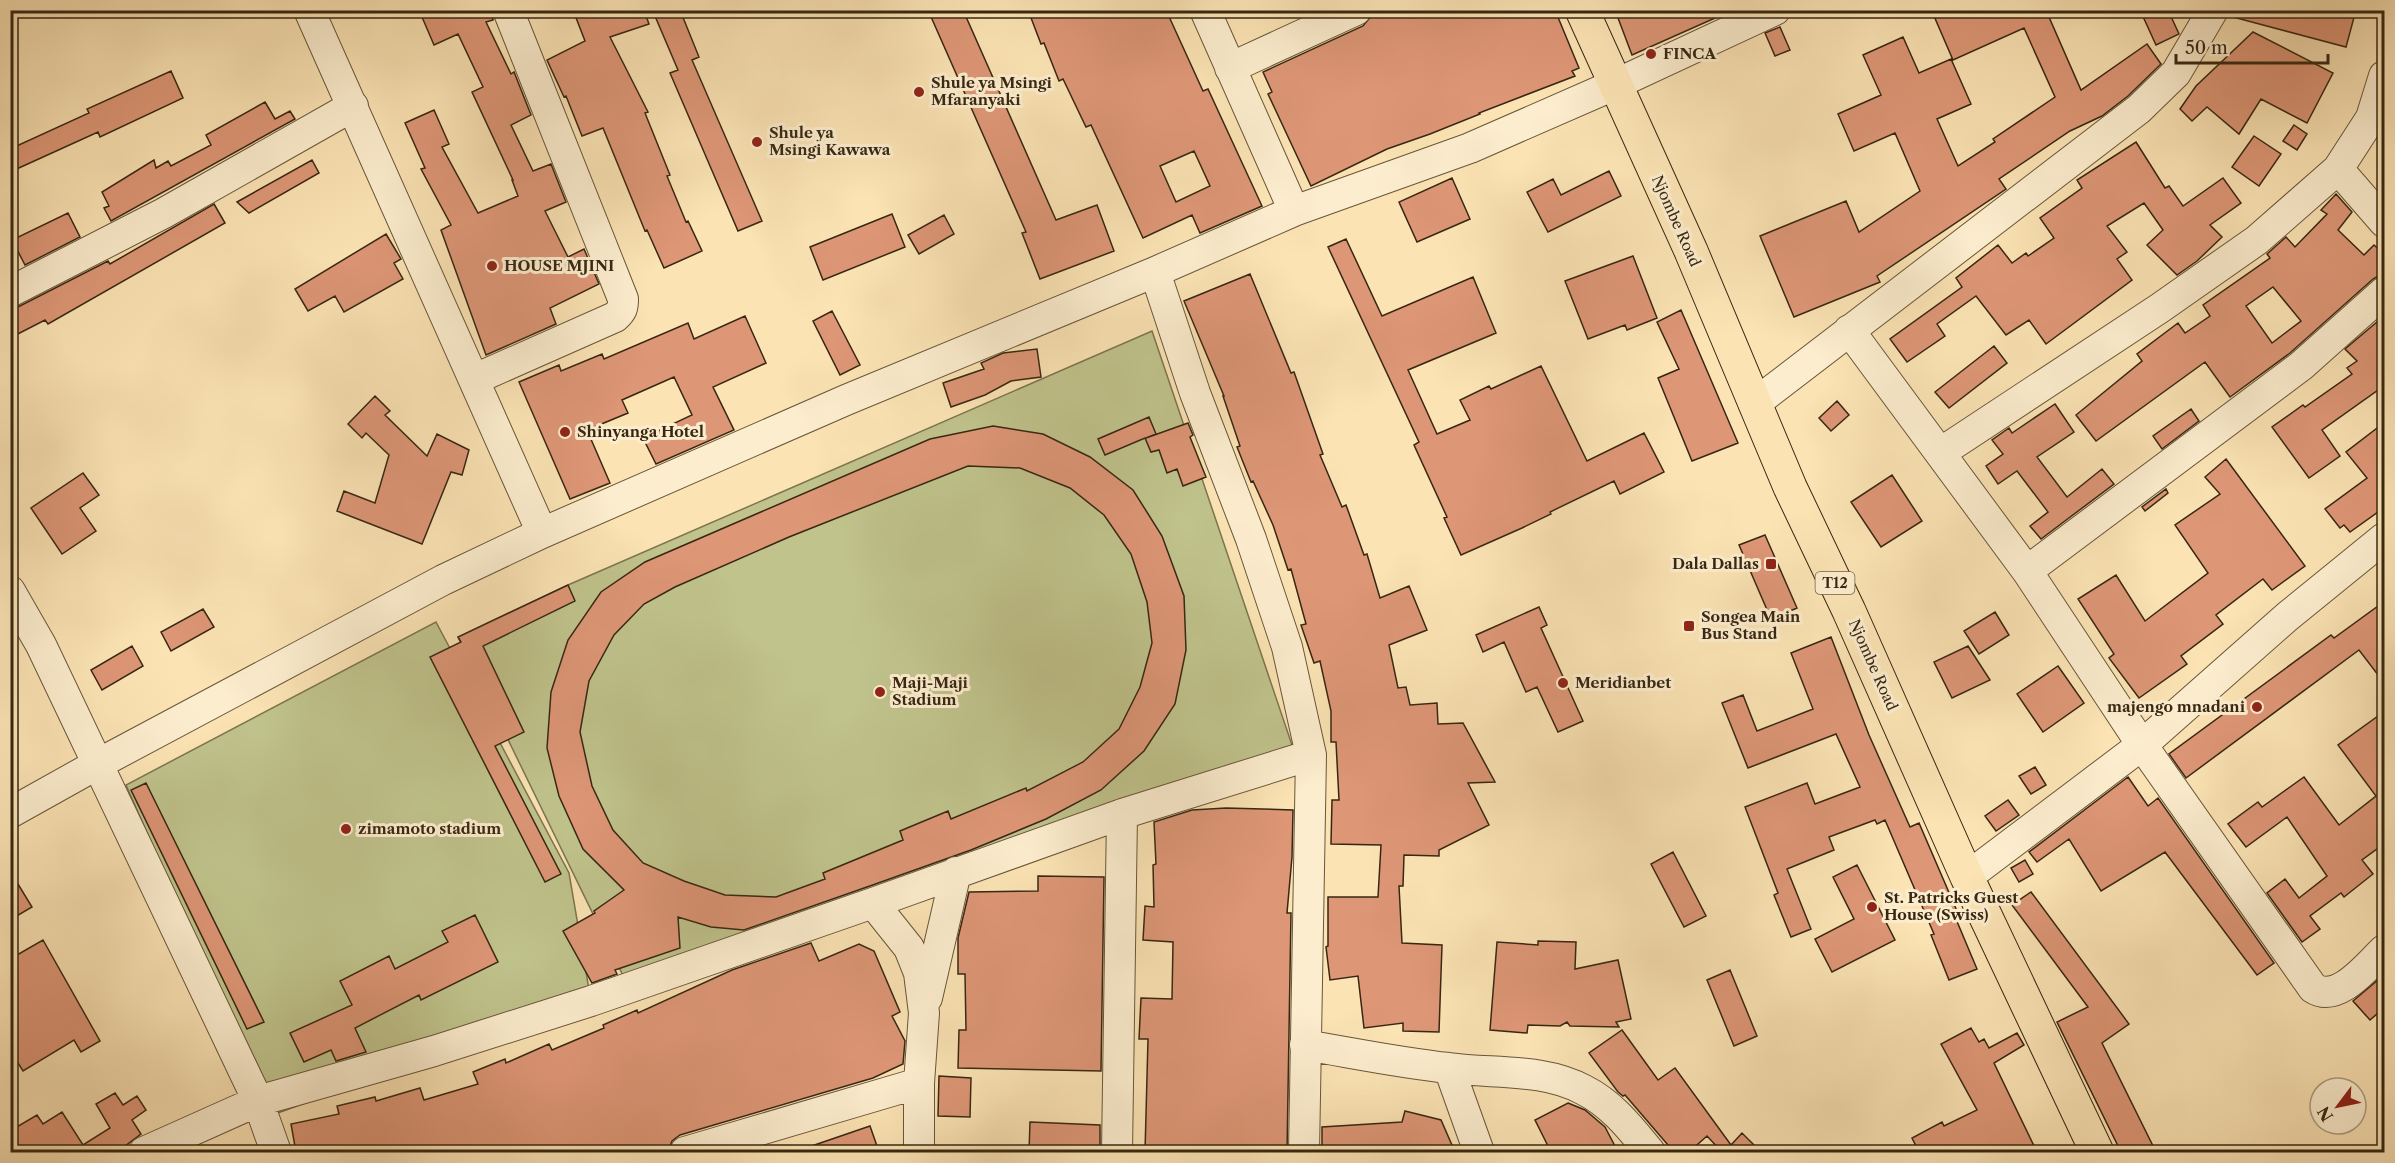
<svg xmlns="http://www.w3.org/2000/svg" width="2395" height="1163" font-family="'Libre Caslon Text',serif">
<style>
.green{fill:#c0c38c;stroke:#7c754f;stroke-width:1.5}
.building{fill:#dd9676;stroke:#372712;stroke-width:1.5;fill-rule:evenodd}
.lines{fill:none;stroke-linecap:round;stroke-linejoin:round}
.minor-casing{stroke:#68563a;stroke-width:32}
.highway-casing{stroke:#372712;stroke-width:35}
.minor{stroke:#fcedce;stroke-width:30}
.highway{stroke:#fbe3b4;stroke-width:33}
.poi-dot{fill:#8f2418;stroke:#fcedce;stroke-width:2}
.labels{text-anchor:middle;stroke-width:6;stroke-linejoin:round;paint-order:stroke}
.shield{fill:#fcedce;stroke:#72624a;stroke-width:1.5}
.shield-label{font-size:14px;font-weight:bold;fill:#372712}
.poi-label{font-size:15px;font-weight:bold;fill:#372712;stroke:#fcedce;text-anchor:start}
.street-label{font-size:15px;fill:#372712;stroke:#fcedce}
</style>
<rect width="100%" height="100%" fill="#fbe3b4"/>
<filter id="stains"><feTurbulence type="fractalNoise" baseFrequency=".00333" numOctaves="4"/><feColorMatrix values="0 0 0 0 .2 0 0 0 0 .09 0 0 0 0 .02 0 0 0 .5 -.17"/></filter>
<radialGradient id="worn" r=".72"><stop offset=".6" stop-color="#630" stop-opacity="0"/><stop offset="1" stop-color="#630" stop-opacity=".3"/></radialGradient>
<path class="green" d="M1152,331l141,417 -660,248 -175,-359 110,-52z
M436,622l133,251 22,128 -319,114 -146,-330z"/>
<path class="building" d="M419,10h72l2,10 -7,2 25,52 3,-2 17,43 -20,10 22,46 18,-7 15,38 -21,9 23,46 16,-8 15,35 -49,24 6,16 -70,31 -45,-125 10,-5 -30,-56 4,-1 -20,-45 29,-13 15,34 -7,3 36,66 40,-17 -6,-16h1l-41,-88 11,-5 -25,-53 -24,11z
M573,10h71l5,14 -39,13 38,75 -3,1 25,62 -3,1 19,46 2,-1 14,30 -38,17 -17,-38 -2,1 -42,-103 -21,8 -16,-40 -2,1 -17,-37 38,-19z
M667,10h13l19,47 -7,3 70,161 -24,10 -68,-158 8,-3 -23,-54z
M928,10h35l93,210 41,-15 17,46 -74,28 -18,-46 4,-1z
M1028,10h138l37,81 5,-2 54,117 -62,27 -8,-18 -49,23 -52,-113 -5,2 -23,-48 -4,2 -15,-38 -3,1zM1194,151l16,35 -34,16 -16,-36z
M1384,10h171l24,58 -7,3 3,5 -96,37 1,1 -50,20 -43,15 -76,37 -43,-92 4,-2 -9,-20 100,-46 9,-11z
M1615,10h40l3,7 16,-7h59l-101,45z
M1945,10h118l-14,7 32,73 66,-46 14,20 -33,32 -26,20 -32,15 -71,48 7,10 -129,87 3,6 -86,35 -34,-81 86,-35 13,31 61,-41 -25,-58 -41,18 -16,-37 43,-19 -18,-40 40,-18 16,36 32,-14 20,45 -34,15 21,47 37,-24 -2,-3 62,-42 -31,-69 -71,32 -19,-44z
M2140,10h28l11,24 -23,11z
M2230,10h126l-10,37 -117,-31z
M1780,27l10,23 -15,6 -10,-23z
M2253,32l80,41 -26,50 -46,-24 -22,35 -32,-27 -15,14 -12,-12 16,-23z
M171,71l12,27 -83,39 -2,-5 -88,40v-23l79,-36 -2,-4z
M265,102l10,17 15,-8 5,8 -184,102 -7,-13 5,-2 -7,-14 52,-32 2,8 12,-7 3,5 40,-21 -5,-10z
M2294,125l13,9 -10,16 -14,-9z
M2254,136l27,18 -22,32 -27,-19z
M2136,142l29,46 4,-2 14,20 40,-28 18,25 -31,22 12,12 -25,24 -20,14 -30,-30 16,-15 -19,-27 -37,23 20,26 -10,7 15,21 -86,64 -17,-24 -23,15 -30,-39 -39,28 8,12 -38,26 -17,-23 72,-52 -6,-9 42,-33 14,18 14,-10 2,3 26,-18 -14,-20 42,-30 -5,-8z
M312,160l7,13 -70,40 -12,-11z
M1609,171l12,25 -73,36 -21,-40 26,-13 8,16z
M1452,178l18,41 -53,23 -18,-40z
M2336,194l16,18 -14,18 26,25 10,-10 11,10v17l-12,7 -83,74 -60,44 -25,-35 -109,79 -20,-26 66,-54 -5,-7 41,-31 7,10 25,-17 -7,-11 67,-47 -3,-4 19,-17 9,10 32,-33 -6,-4zM2273,287l28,34 -29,22 -26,-37z
M214,204l11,19 -177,101 -3,-4 -35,18v-27l98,-50 2,3z
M68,213l12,24 -55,28 -13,-25z
M892,214l13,33 -82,33 -13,-33z
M944,215l10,19 -35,20 -11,-19z
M386,234l15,25 -7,4 9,16 -59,33 -9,-16 -27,15 -13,-22z
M1346,239l36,77 91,-39 23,56 -88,37 29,64 33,-14 -10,-20 29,-14 2,3 50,-23 46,95 57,-28 20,39 -44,22 -6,-13 -64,31 1,2 -29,14 -61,27 -17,-37 3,-1 -33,-72 5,-3 -91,-195z
M1633,256l24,62 -30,12 -2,-5 -37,14 -23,-58z
M1250,274l41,99 3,-1 29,82 -3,1 22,52 4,-2 18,50 3,-1 13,44 29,-12 18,44 -38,15 9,43 8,-1 4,18 27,-2 1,21 25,-1 32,59 -27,1 21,42 -50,25v6l-35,-1 -1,31h-4l3,57 40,2 -3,87 -36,-1v-8l-39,5 -6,-52 -28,4 -4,-33 2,-1v-49h50l3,-52 -50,-1 1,-44h7l-3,-58h-5v-31l-11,-50 -6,2 -13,-38 5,-1 -15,-55 -3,1 -15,-45 -20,-44 -2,1 -14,-35 3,-1 -17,-50h1l-40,-95z
M1681,310l57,133 -46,18 -34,-83 21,-9 -22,-47z
M832,311l28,54 -20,10 -27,-54z
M745,316l21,47 -53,24 21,43 -78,34 -13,-26 49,-23 -18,-38 -52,23 6,13 -41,17 23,53 -40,16 -51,-117 40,-17 2,6 41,-17 2,5 84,-36 6,16z
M2377,322l8,8v55l-63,45 18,26 -31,22 -37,-51 31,-22 2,2 47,-33 -5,-6 10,-7 -12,-12z
M1994,346l13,17 -58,45 -14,-16z
M1037,349l4,28 -30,4 -26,14 -34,12 -8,-24 41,-14 -3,-6 22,-10z
M375,396l15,15 -5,4 42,41 10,-22 32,16 -7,25 -11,-3 -29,72 -85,-33 7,-20 31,12 14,-48 -23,-22 -4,5 -14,-14z
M1837,401l12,14 -18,16 -12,-13z
M2055,404l19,28 -37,25 30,40 35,-28 12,15 -73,55 -11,-13 18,-14 -31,-41 -19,13 -12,-18 17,-12 -11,-14 17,-12 3,5z
M2191,409l8,12 -37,28 -9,-13z
M1149,417l7,17 -10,4 42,-15 5,12 -3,2 16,40 -23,9 -6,-17 -10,4 -8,-23 -8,2 -6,-14 -40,17 -7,-16z
M2385,422v85l-35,25 -6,-7 -4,3 -15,-19 42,-31 -21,-26z
M993,426l50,8 47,23 43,33 29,46 22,60 2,54 -11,54 -31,47 -43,39 -55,29 -75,31 -104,37 -123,43 -33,-3 -33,-10 2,31 -65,22 2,4 -25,9 -29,-52 32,-18 -1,-2 30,-21 -41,-41 -24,-53 -12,-48 4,-56 17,-52 33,-48 44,-30 285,-123zM968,466l52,2 50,20 34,27 27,39 16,48 5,41 -12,44 -21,42 -36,33 -56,29 -1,-3 -75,31 -3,-8 -48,20 3,9 -80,33 2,6 -49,18 -51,-2 -41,-14 -41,-18 -30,-33 -21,-44 -12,-54 9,-51 25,-46 30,-31 31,-17 114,-50z
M2226,459l79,107 -33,24 -9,-11 -47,36 7,9 -42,32 6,8 -48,34 -30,-40 5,-4 -36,-55 38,-24 29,46 63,-48 -33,-48 45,-31 -15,-17z
M83,473l16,22 -19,13 16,23 -34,23 -31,-46z
M1892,475l30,46 -41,26 -30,-45z
M2166,489l2,4 -23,18 -3,-4z
M1765,535l32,73 -26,11 -32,-74z
M568,585l7,16 -92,45 41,86 -29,14 66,128 -16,8 -115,-225 31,-15 -3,-5z
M2385,601v83l-26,-34 -173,128 -17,-24 162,-119 3,3z
M1539,607l8,18 -6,3 42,93 -25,11 -21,-45 -11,5 -22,-50 -21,10 -7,-17z
M203,609l11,18 -43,24 -10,-19z
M1995,612l14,23 -30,19 -15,-23z
M1831,637l38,98 41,92 9,-4 41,95 -4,1 21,50 -28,11 -18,-45 3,-1 -49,-114 -8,4 -2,-4 -46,17 5,13 -47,19 24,60 -20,8 -17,-42 4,-2 -33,-86 62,-24 8,21 45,-17 -24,-53 -88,34 -26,-65 21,-8 14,36 56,-22 -22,-56z
M132,646l11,20 -41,24 -11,-20z
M1968,646l22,34 -38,18 -18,-36z
M2058,666l26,37 -41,29 -26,-38z
M2385,711v132l-23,17 11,14 -29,23 -3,-4 -31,23 10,13 -18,13 -35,-49 18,-14 14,19 28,-22 -40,-59 -41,30 -18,-23 30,-22 4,5 42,-30 35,48 37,-29 -38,-51z
M2035,767l11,18 -15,9 -12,-18z
M2128,777l20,29 10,-8 116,165 -17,12 -92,-123 -64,39 -32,-52 -32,23 -8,-10z
M146,783l118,239 -17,7 -116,-239z
M2008,800l11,15 -23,16 -11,-15z
M1226,808l67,2 -1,47 -5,56h4l-4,239h-142l3,-113h-9l2,-41 31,1 1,-57 -30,-2 2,-34 9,1 -1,-42 3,-1 -2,-42 38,-12z
M1673,852l33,64 -22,11 -33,-63z
M2025,860l8,14 -14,8 -8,-14z
M1857,865l38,75 -63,32 -17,-33 39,-20 -21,-42z
M10,871l22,36 -22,13z
M1038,876l66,1 -3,194 -143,-3 1,-38h7l-1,-56h-7v-36l11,-46 69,-1z
M2031,892l98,132 -27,19 54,109h-35l-64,-130 31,-15 -76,-102z
M475,915l23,47 -77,38 -2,-5 -64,33 11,24 -30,9 -5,-11 -27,12 -14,-29 62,-28 -12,-24 49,-25 6,13 53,-27 -6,-11z
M43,940l57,101 -19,11 -7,-12 -51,31 -13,-21v-91z
M1538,941l38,1 -1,27 43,-9 13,59 -15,3 3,5 -49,-1 -3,-4 -7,4 -32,-1 -1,8 -37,-3 7,-88 41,3z
M811,943l8,18 40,-17 15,7 26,61 -8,4 13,25 -2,23 -30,14 -193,57 -8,6 -4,11h-372l-5,-28 48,-10 -2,-8 38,-9 1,4 44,-13 4,12 54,-16 -5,-12 32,-13 1,4 43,-19 3,6 52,-22 -1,-3 34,-15 1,3 94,-43z
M1730,970l27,66 -23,10 -27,-66z
M2385,974v33l-15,13 -17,-19z
M1971,1028l8,14 5,-3 5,9 28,-15 7,12 -30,18 40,83 -13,6h-102l-7,-14 30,-16 2,4 33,-16 -36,-66z
M1622,1030l36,50 17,-12 56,77 11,-12 19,19h-39l-15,-16 -18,16h-15l-49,-57 -2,1 -5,-4 -29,-39z
M939,1076l32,2 -1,39 -32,-1z
M115,1093l8,12 14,-9 9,14 -14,10 9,14 -24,18h-107v-21l27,-16 6,9 19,-12 21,33 27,-17 -14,-24z
M1568,1103l17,7 20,17 13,25h-67l-16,-32z
M1405,1111l36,9 14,32h-133v-25l80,-5z
M1030,1122l70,3v27h-71z
M870,1126l7,20 -19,6h-57l-1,-2z"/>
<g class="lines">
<g class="minor-casing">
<path id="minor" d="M309,10l233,523
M1205,10l89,201
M1230,68l126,-58
M2338,169l46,53
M1155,272l40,121 56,146 36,108 24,108 -7,397
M10,292l154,-79 189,-107
M1849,330l178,241 115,174 171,243c25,16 54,-22 71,-38
M475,379l140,-62c7,-6 8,-9 8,-18l-115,-289
M1754,404l385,-295 37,-36 37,-63
M1940,453l220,-145 97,-68 81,-71 33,-51 13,-42
M2027,571l274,-205 83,-74
M10,591l31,54 217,456 18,51
M10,813l86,-48 347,-185 99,-47 304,-133 309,-128 139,-61 176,-63 144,-63 161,-75
M1967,877l175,-132 146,-129 96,-78
M873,903l36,45 10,25 5,40 -5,70v69
M927,998l29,-126
M1305,1045c48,8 96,18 144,23 45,6 95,0 135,22 28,14 47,39 66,62
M1449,1068l30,84
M144,1152l114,-51 176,-50 157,-50 282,-98 249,-89 189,-59
M685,1152l234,-69
M1117,1152l5,-338"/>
</g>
<g class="highway-casing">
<path id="highway" d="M1582,10l109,241 99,236 59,124 118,266 130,275"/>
</g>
<use href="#minor" class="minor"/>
<use href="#highway" class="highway"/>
</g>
<g class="poi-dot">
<circle cx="1651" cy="54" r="6"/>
<circle cx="919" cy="92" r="6"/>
<circle cx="757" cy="142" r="6"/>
<circle cx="492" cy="266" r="6"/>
<circle cx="565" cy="432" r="6"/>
<rect x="1765" y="558" width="12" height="12" rx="3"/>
<rect x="1683" y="620" width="12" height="12" rx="3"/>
<circle cx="1563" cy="683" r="6"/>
<circle cx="880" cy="692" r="6"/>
<circle cx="2257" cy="707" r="6"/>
<circle cx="346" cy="829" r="6"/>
<circle cx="1872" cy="907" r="6"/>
</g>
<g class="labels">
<rect class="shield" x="1815.5" y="572" width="39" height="22" rx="4.5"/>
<g class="shield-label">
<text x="1835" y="588">T12</text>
</g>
<g class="poi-label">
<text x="1663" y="59">FINCA</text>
<text x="931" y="88">Shule ya Msingi<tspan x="931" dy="17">Mfaranyaki</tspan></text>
<text x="769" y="138">Shule ya<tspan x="769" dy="17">Msingi Kawawa</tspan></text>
<text x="504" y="271">HOUSE MJINI</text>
<text x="577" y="437">Shinyanga Hotel</text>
<text x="1759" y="569" text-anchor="end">Dala Dallas</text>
<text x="1701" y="622">Songea Main<tspan x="1701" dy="17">Bus Stand</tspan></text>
<text x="892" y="688">Maji-Maji<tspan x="892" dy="17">Stadium</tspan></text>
<text x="1575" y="688">Meridianbet</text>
<text x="2245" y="712" text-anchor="end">majengo mnadani</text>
<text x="358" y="834">zimamoto stadium</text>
<text x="1884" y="903">St. Patricks Guest<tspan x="1884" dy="17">House (Swiss)</tspan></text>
</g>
<g class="street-label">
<text transform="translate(1676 221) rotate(66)" y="5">Njombe Road</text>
<text transform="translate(1873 665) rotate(66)" y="5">Njombe Road</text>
</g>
</g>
<rect width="2395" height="1163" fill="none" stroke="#fbe3b4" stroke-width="36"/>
<rect x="12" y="12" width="2371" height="1139" fill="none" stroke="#372712" stroke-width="3"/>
<rect x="18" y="18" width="2359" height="1127" fill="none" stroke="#372712" stroke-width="1.5"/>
<g transform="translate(2338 1106) rotate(238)"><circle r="28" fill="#fcedce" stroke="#ad9e83" stroke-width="1.5"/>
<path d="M0-4.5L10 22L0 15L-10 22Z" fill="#8f2418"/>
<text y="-9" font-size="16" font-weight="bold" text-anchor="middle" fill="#372712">N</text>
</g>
<path d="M2176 54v9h152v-9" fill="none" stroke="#372712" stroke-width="3"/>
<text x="2185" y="54" font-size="18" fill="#372712" stroke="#fcedce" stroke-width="4.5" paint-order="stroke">50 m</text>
<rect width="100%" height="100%" filter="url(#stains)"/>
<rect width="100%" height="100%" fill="url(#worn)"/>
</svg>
